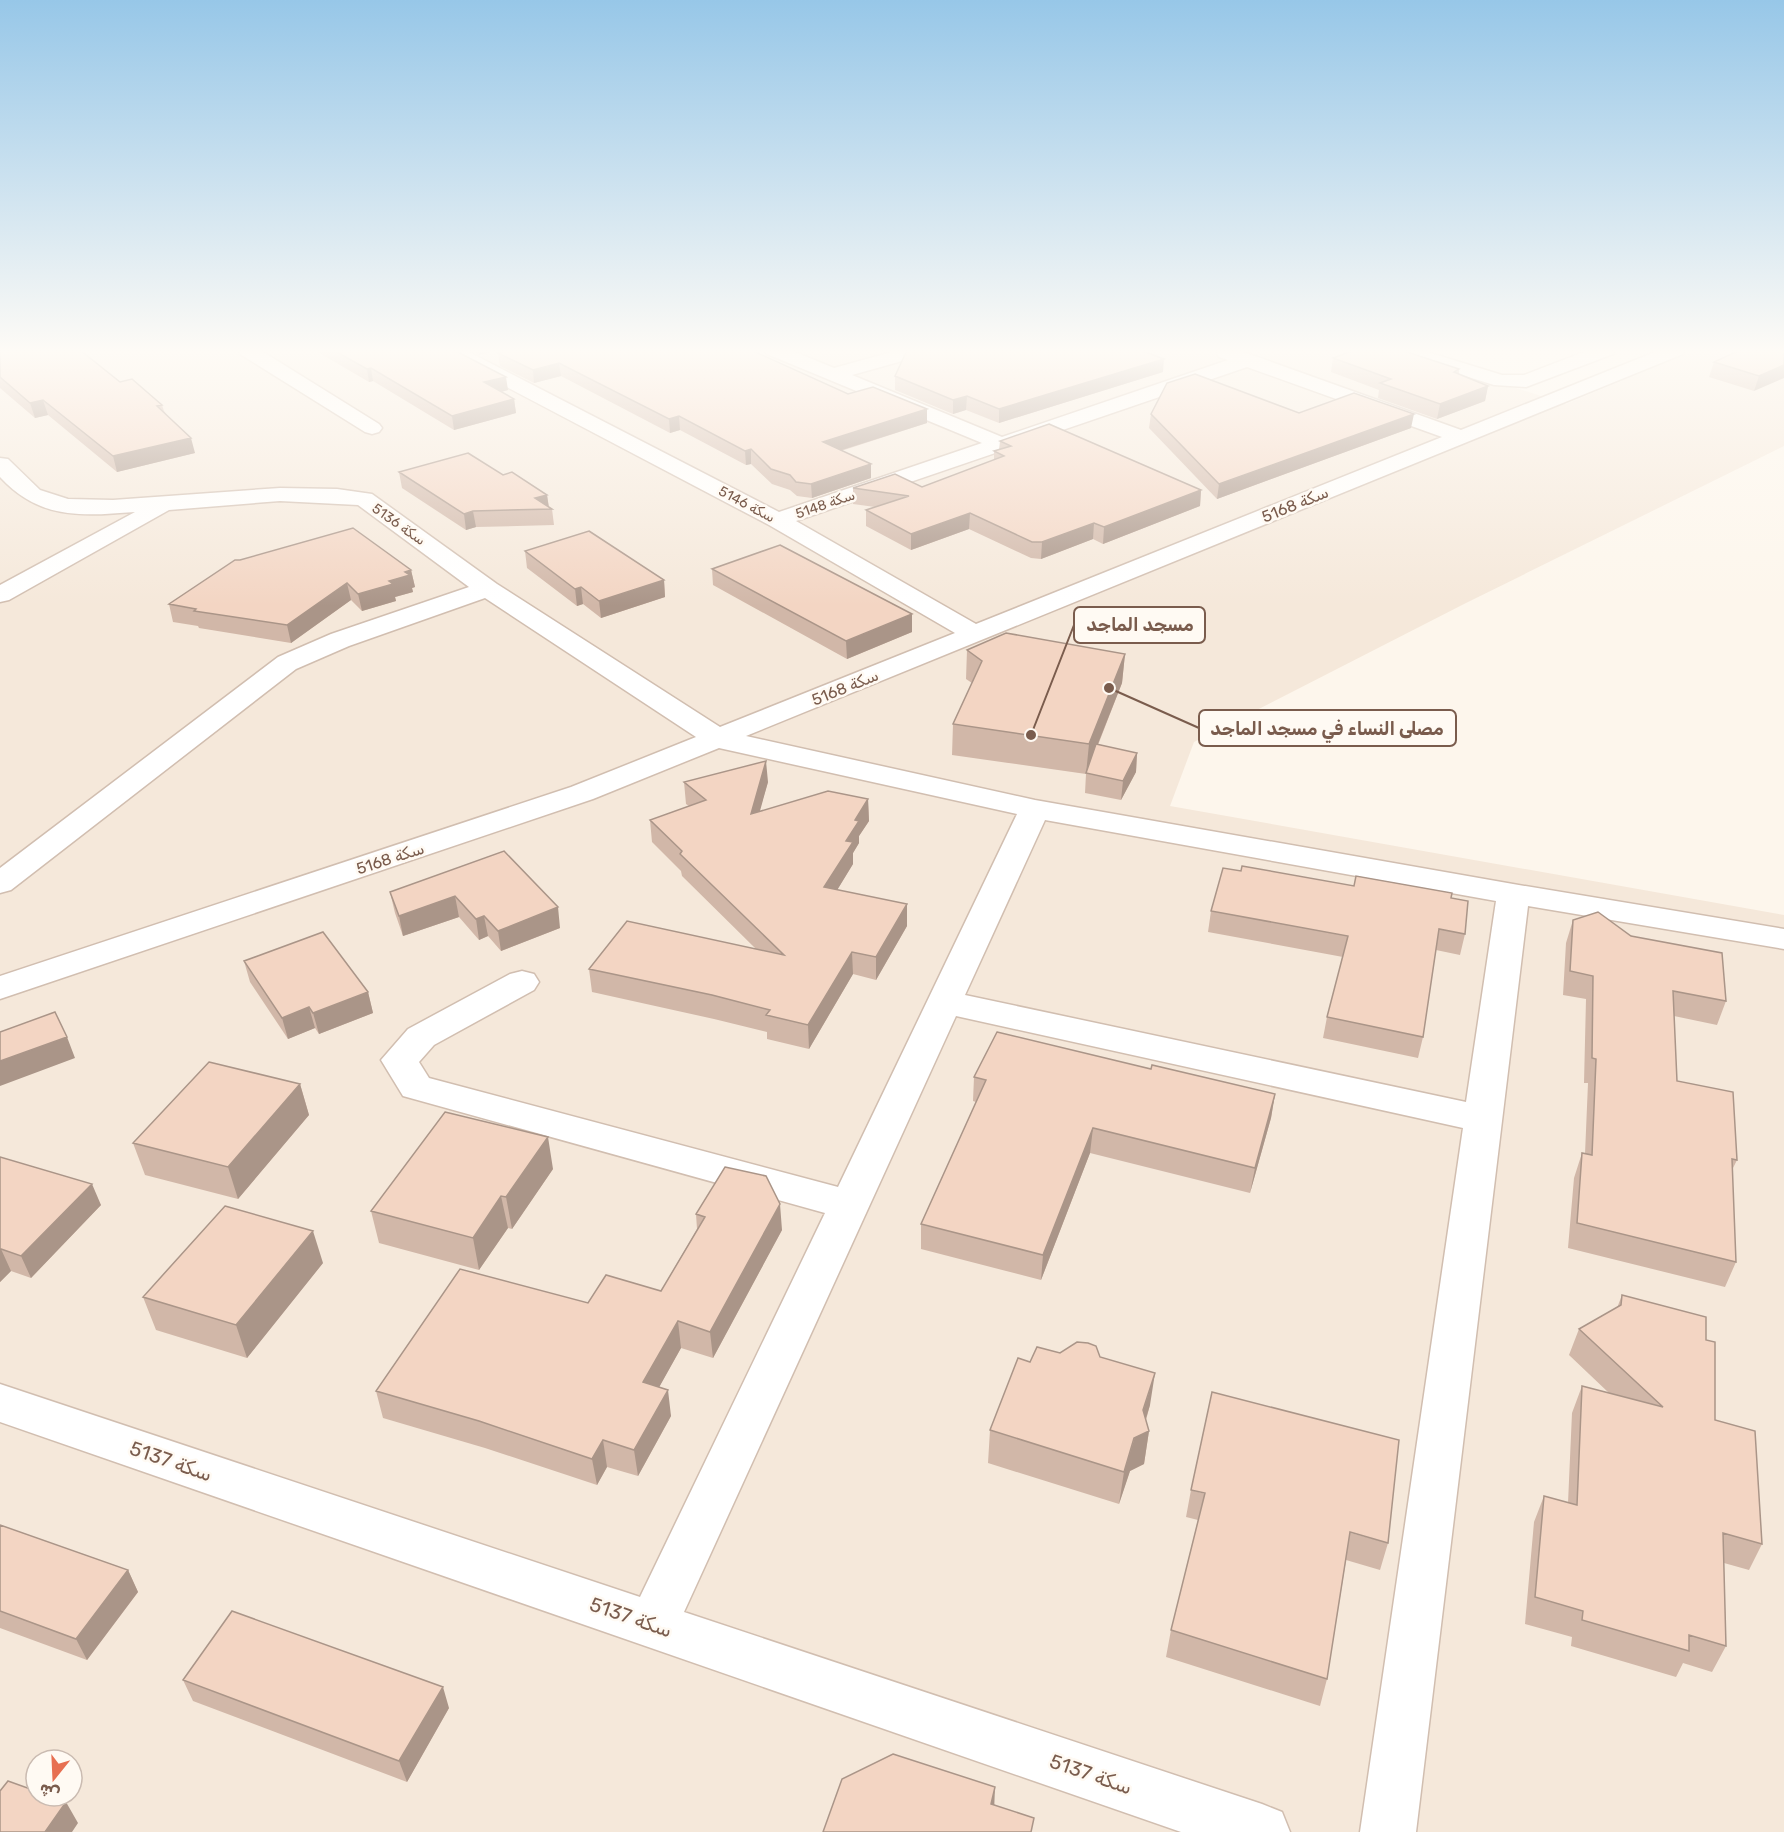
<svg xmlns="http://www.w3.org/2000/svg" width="1784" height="1832" font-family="Rubik,Cairo,sans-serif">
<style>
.residential{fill:#f5e8da;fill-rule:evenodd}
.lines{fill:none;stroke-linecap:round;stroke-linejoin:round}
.minor-casing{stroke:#d1beb0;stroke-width:3}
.minor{fill:#fff;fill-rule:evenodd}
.wall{fill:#d1b7a8}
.shaded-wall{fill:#aa9588}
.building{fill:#f3d5c3;stroke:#aa9588;stroke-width:1.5}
.labels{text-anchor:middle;stroke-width:5;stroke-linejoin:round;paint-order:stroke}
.far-street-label{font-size:14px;fill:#7a5c4d;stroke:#fffaf3}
.street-label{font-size:16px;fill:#7a5c4d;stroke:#fffaf3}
.near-street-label{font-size:20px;fill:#7a5c4d;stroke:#fffaf3}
.leader{fill:none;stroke:#7a5c4d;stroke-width:2}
.callout-dot{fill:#7a5c4d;stroke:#fffaf3;stroke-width:2}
.callout{fill:#fffaf3;stroke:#7a5c4d;stroke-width:2}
.callout-label{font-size:18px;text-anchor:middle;font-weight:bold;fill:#7a5c4d}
</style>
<rect width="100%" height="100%" fill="#fdf6ec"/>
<path class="residential" d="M0,350h1397l169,54 130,-54h88v96l-318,157 -272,139 -24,64 614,109v917h-1784zM36,1760h36v36h-36z"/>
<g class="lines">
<g class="minor-casing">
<path id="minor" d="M238,350h22l119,74 3,4 -3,4 -7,2 -7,-2 -125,-78z
M442,350h23l314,162 203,-69 -215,-89 -2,-4h25l44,18 65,-18h30l-2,4 -75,21 150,62 226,-77 -9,-3 -2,-4 2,-3h16l20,6 206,74 199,-80h25l-2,4 -937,382 289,64 478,84 271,45v20l-256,-43 -112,926h-56l103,-704 -507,-112 -272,596 578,192 20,8 8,20h-109l-1181,-410v-38l640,213 185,-384 -422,-117 -22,-36 27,-31 102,-55 12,-3 12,3 5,8 -5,8 -100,55 -15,17 10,16 409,109 179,-373 -298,-66 -126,51 -593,200v-23l571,-189 125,-50 -211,-139 -136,48 -53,23 -285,221 -11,3v-25l278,-211 53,-23 138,-47 -111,-82 -78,-4 -111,9 -160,90 -9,2v-17l135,-73c-54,4 -95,8 -135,-35v-19l8,1 32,31 28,9 45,1 167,-12 57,1 35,5 125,90 223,143 235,-94 -186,-108 -325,-171zM1247,367l195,70 -466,187 -180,-103zM1045,820l451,81 -30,201 -501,-107z
M1393,350h28l81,25h22l65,-25h26l-2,4 -87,33 -32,-2 -99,-31z"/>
</g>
<use href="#minor" class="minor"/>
</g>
<path class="wall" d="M0,350l120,32 42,23 2,6 31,42 -78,19 -69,-57 -13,3 -35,-30z
M310,350h144l54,40 -7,2 13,7 2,14 -62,17 -81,-49 -4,1 -53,-31 -3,1z
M470,350h28l-19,5z
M1784,350l-30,41 -45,-14 5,-15z
M498,353l350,41 79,15v14l-86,28 30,13v14l-59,20 -15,-2 -7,-6 -18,-6 -21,-20 -5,1 -66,-35 -10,3 -109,-57 -27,7 -34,-17z
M1333,358l126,11v5l29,12 -3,15 -48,18 -59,-21 1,-8 -48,-18z
M1163,372l-164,51 -33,-13 -13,4 -58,-24v-14z
M1299,413l112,15 -194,71 -68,-71 2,-14z
M1000,441l201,49 -1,16 -97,38 -10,-5 -52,20 -10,-1 -62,-29 -58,21 -45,-24v-16l9,-3 -22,-3v-16l69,-1 72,-27v-9l5,-1z
M399,472l104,3 44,20 2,12 3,2 2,16 -78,2 -10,3 -64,-42z
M525,551l139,29 1,17 -64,21 -18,-14 -6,2 -50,-38z
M240,560l171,10 4,17 -3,1 1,4 -18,5 1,4 -34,10 -11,-11 -60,43 -92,-15 -1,-2 -25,-4 -4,-18z
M712,569l200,45v18l-65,27 -134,-74z
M967,650l158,4 -3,29 -24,62 39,8 -1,19 -15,28 -36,-7 1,-19 -134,-19 1,-31 19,-41 -6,-4z
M684,782h84l-9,30 109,-13 1,22 -10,15v7l-6,10v11l-16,26 70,36 -31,54 -23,-6 -44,75 -42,-10v-7l-53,-13 -122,-27 -3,-23 166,-21 -73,-72 -1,-5 -29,-29 -2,-22 39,-14 -3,-2z
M504,851l56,77 -59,23 -13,-15 -9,4 -20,-23 -56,19 -8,-23 -5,-21z
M1241,871l113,15 97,12 14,36 -5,21 -24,-5 -13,87 -5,21 -95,-20 4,-21 16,-60 -135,-25 3,-21z
M1573,920l58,16 95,65 -9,24 -43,-9 3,65 60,79 -5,10 4,92 -11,25 -157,-39 6,-70 8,-25 3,1 3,-71h-4l2,-84 -23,-4 3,-52z
M244,961l124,31 5,21 -54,21 -4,-6 -27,11 -38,-57z
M1151,1069l124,25 -4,24 -21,75 -160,-40 -49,127 -120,-31v-25l55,-122 -3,-1 1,-24z
M300,1084l9,31 -71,84 -93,-24 -12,-32z
M0,1157l101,48 -70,73 -20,-7 -11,11z
M553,1169l-41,60 -4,-1 -29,42 -100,-27 -8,-32z
M696,1214l86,16 -69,128 -32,-10 -22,39 12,29 -33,60 -31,-9 -10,18 -112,-37 -102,-30 -7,-27 212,-88 73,-12 36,-62z
M323,1263l-76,95 -91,-28 -13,-33z
M1622,1295l84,45 9,80 47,124 -13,26 -25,-7 2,83 -14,26 -29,-9 -7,14 -105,-31 1,-9 -47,-13 9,-102 10,-26 24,7 4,-90 10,-27 27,7 -40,-38 10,-26 38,-21z
M1060,1353l40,4 50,48 -4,15 3,11 -5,33 -14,7 -11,33 -131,-41 2,-33 40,-68z
M1191,1490l197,53 -8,27 -34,-10 -19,119 -7,27 -154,-49 5,-27 27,-110 -12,-3z
M0,1525l128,45 10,22 -51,68 -87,-32z
M183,1680l266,28 -42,74 -214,-81z"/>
<path class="shaded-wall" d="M479,350h19l-19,5z
M1164,359l-1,13 -164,51v-14z
M559,363l2,13 -27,7 -1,-13z
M1784,365v13l-30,13 5,-15z
M371,368l2,13 -4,1 -2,-13z
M506,377l2,13 -22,6 -2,-14z
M1488,386l-3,15 -48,18 3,-15z
M967,396l-1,14 -13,4v-14z
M514,399l2,14 -62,17 -2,-14z
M43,400l5,15 -13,3 -5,-15z
M927,409v14l-104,33v-14z
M1414,414l-3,14 -194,71 2,-15z
M679,416l1,14 -10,3 -1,-14z
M191,438l4,15 -78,19 -4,-16z
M751,449v15l-5,1 -1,-14z
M871,464v14l-59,20 -1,-14z
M1201,490l-1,16 -97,38 1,-17z
M547,495l2,14 -14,-11z
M473,511l3,16 -10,3 -2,-16z
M970,513l-1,16 -58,21v-16z
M1094,523l-1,16 -52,20 1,-17z
M411,570l4,17 -3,1 1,4 -18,5 1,4 -34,10 -4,-17 31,-13 16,-9z
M664,580l1,17 -64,21 -2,-17z
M347,583l4,17 -60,43 -4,-18z
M581,587l2,17 -6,2 -2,-17z
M912,614v18l-65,27 -1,-18z
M1125,654l-3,29 -36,91 3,-30z
M1137,753l-1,19 -15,28 2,-19z
M766,761l2,21 -15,54 -2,-22z
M868,799l1,22 -10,15v7l-6,10v11l-28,46 -1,-23 22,-46 9,-21z
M455,896l4,21 -56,19 -4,-20z
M907,904v22l-31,54v-23z
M558,907l2,21 -59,23 -3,-20z
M484,916l4,20 -9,4 -3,-21z
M852,952l1,22 -44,75 -1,-24z
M368,992l5,21 -54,21 -6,-21z
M309,1007l6,21 -27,11 -6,-21z
M67,1037l8,21 -75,28v-25z
M300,1084l9,31 -71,84 -10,-32z
M1275,1094l-4,24 -21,75 5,-25z
M1093,1128l-3,25 -49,127 2,-25z
M548,1137l5,32 -41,60 -6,-32z
M92,1184l9,21 -70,73 -10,-22z
M501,1196l7,32 -29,42 -6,-32z
M780,1204l2,26 -69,128 -3,-26z
M313,1231l10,32 -76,95 -11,-33z
M1,1249l10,22 -11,11v-31z
M678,1321l3,27 -34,61 -4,-27z
M1155,1373l-5,32 -9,30 8,-4 -5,33 -14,7 -11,33 5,-32z
M668,1390l3,26 -33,60 -4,-26z
M603,1440l4,27 -10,18 -5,-26z
M128,1570l10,22 -51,68 -11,-21z
M443,1687l6,21 -42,74 -8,-21z
M995,1787l-1,26 -3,-9z
M66,1802l12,21 -6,9h-27z"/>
<path class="building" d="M0,350h80l40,32 12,-3 30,26 -5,1 34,32 -78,18 -70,-56 -13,3 -30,-26z
M333,350h121l52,27 -22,5 30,17 -62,17 -81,-48 -4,1z
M509,350h242l97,44 25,-7 54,22 -104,33 48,22 -60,20 -15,-2 -6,-7 -19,-6 -20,-20 -6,2 -66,-35 -10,3 -110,-56 -26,7 -35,-17z
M907,350h233l24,9 -165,50 -32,-13 -14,4 -58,-24z
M1355,350h46l58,19 -5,3 34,14 -48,18 -60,-21 11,-4 -58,-21z
M1740,350h44v15l-25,11 -45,-14z
M1195,374l104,39 55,-20 60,21 -195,70 -68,-70 16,-31z
M1049,424l152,66 -97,37 -10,-4 -52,19h-10l-62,-29 -59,21 -45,-24 43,-14 -56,-8 42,-14 27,13 82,-31 -10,-5 17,-5 -11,-5z
M468,453l35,22 9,-3 35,23 -12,3 17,11 -79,2 -9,3 -65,-42z
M353,528l58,42 -6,2 5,3 -21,6 4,3 -35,10 -11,-11 -60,42 -93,-14 2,-2 -27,-5 66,-44h5z
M589,531l75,49 -65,21 -18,-14 -6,2 -50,-38z
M780,545l132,69 -66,27 -134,-72z
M1006,633l119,21 -36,90 -136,-20 29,-63 -15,-11z
M1096,744l41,9 -14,28 -37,-8z
M766,761l-15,53 77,-23 40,8 -13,21 4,1 -13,20 7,1 -29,45 83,17 -31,53 -24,-5 -44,73 -42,-10 4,-5 -58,-15 -123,-26 38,-48 157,34 -104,-101 2,-3 -32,-31 56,-20 -22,-18z
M504,851l54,56 -60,24 -14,-15 -8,3 -21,-23 -56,20 -9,-24z
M1242,866l112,20 2,-10 96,17 -1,5 17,3 -3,33 -26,-5 -16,108 -96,-20 21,-81 -137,-25 12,-43 18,3z
M1598,912l33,24 91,17 4,48 -53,-10 4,90 56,11 4,68 -5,-1 4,103 -159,-39 5,-70 10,2 4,-96 -4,-1 1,-82 -23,-5 3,-51z
M323,932l45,60 -55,21 -4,-6 -27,11 -38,-57z
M55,1012l12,25 -67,24v-29z
M997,1032l154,37 1,-4 123,29 -20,74 -162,-40 -50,127 -122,-31 65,-144 -12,-3z
M209,1062l91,22 -72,83 -95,-24z
M445,1112l103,25 -42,60 -5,-1 -28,42 -102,-27z
M0,1157l92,27 -71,72 -20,-7 -1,2z
M725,1167l41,9 14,28 -70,128 -32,-11 -35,61 25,8 -34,60 -31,-10 -11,19 -113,-38 -103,-30 84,-122 128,34 18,-28 55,16 44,-74 -9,-3z
M225,1206l88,25 -77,94 -93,-28z
M1622,1295l84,22v23l9,2v78l40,11 7,113 -39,-11 3,113 -37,-11v16l-107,-31 1,-9 -48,-14 9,-101 33,9 5,-119 81,21 -84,-78 42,-24z
M1077,1342l11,1 8,3 4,11 55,16 -12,37 6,21 -15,7 -10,34 -134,-42 28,-72 12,4 7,-15 23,6z
M1212,1392l187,48 -11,103 -38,-11 -23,147 -156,-49 34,-137 -14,-3z
M0,1525l128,45 -52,69 -76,-28z
M232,1611l211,76 -44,74 -216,-81z
M893,1754l102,33 -4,17 43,14 -3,14h-208l19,-53z
M8,1781l28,10v5h12l18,6 -21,30h-45v-41z"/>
<linearGradient id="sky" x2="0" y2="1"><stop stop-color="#97c7e8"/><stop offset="0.58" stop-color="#fefbf6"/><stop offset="1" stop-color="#fefbf6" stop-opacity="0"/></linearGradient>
<rect width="1784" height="606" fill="url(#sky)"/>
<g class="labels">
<g class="far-street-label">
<text transform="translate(747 504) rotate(28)" y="5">سكة 5146</text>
<text transform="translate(825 504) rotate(-19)" y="5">سكة 5148</text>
<text transform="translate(399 524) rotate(35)" y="5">سكة 5136</text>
</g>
<g class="street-label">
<text transform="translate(1295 504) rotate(-22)" y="6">سكة 5168</text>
<text transform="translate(845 687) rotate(-22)" y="6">سكة 5168</text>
<text transform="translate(390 858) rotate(-18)" y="6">سكة 5168</text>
</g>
<g class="near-street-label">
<text transform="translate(171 1461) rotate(19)" y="7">سكة 5137</text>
<text transform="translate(631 1617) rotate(19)" y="7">سكة 5137</text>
<text transform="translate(1091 1774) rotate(19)" y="7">سكة 5137</text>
</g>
</g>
<path class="leader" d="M1031 735L1074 625M1109 688L1199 728"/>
<g class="callout-dot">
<circle cx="1031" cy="735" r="6"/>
<circle cx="1109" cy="688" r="6"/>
</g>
<g class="callout">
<rect x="1074" y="607" width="131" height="36" rx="6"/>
<rect x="1199" y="710" width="257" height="36" rx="6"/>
</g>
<g class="callout-label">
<text x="1140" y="631">مسجد الماجد</text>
<text x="1327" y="735">مصلى النساء في مسجد الماجد</text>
</g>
<g transform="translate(54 1778) rotate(198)"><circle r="28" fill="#fffaf3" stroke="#cabbb1" stroke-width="1.5"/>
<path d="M0-4.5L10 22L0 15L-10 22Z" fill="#e76f51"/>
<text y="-9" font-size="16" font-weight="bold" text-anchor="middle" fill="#7a5c4d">ش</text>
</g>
</svg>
